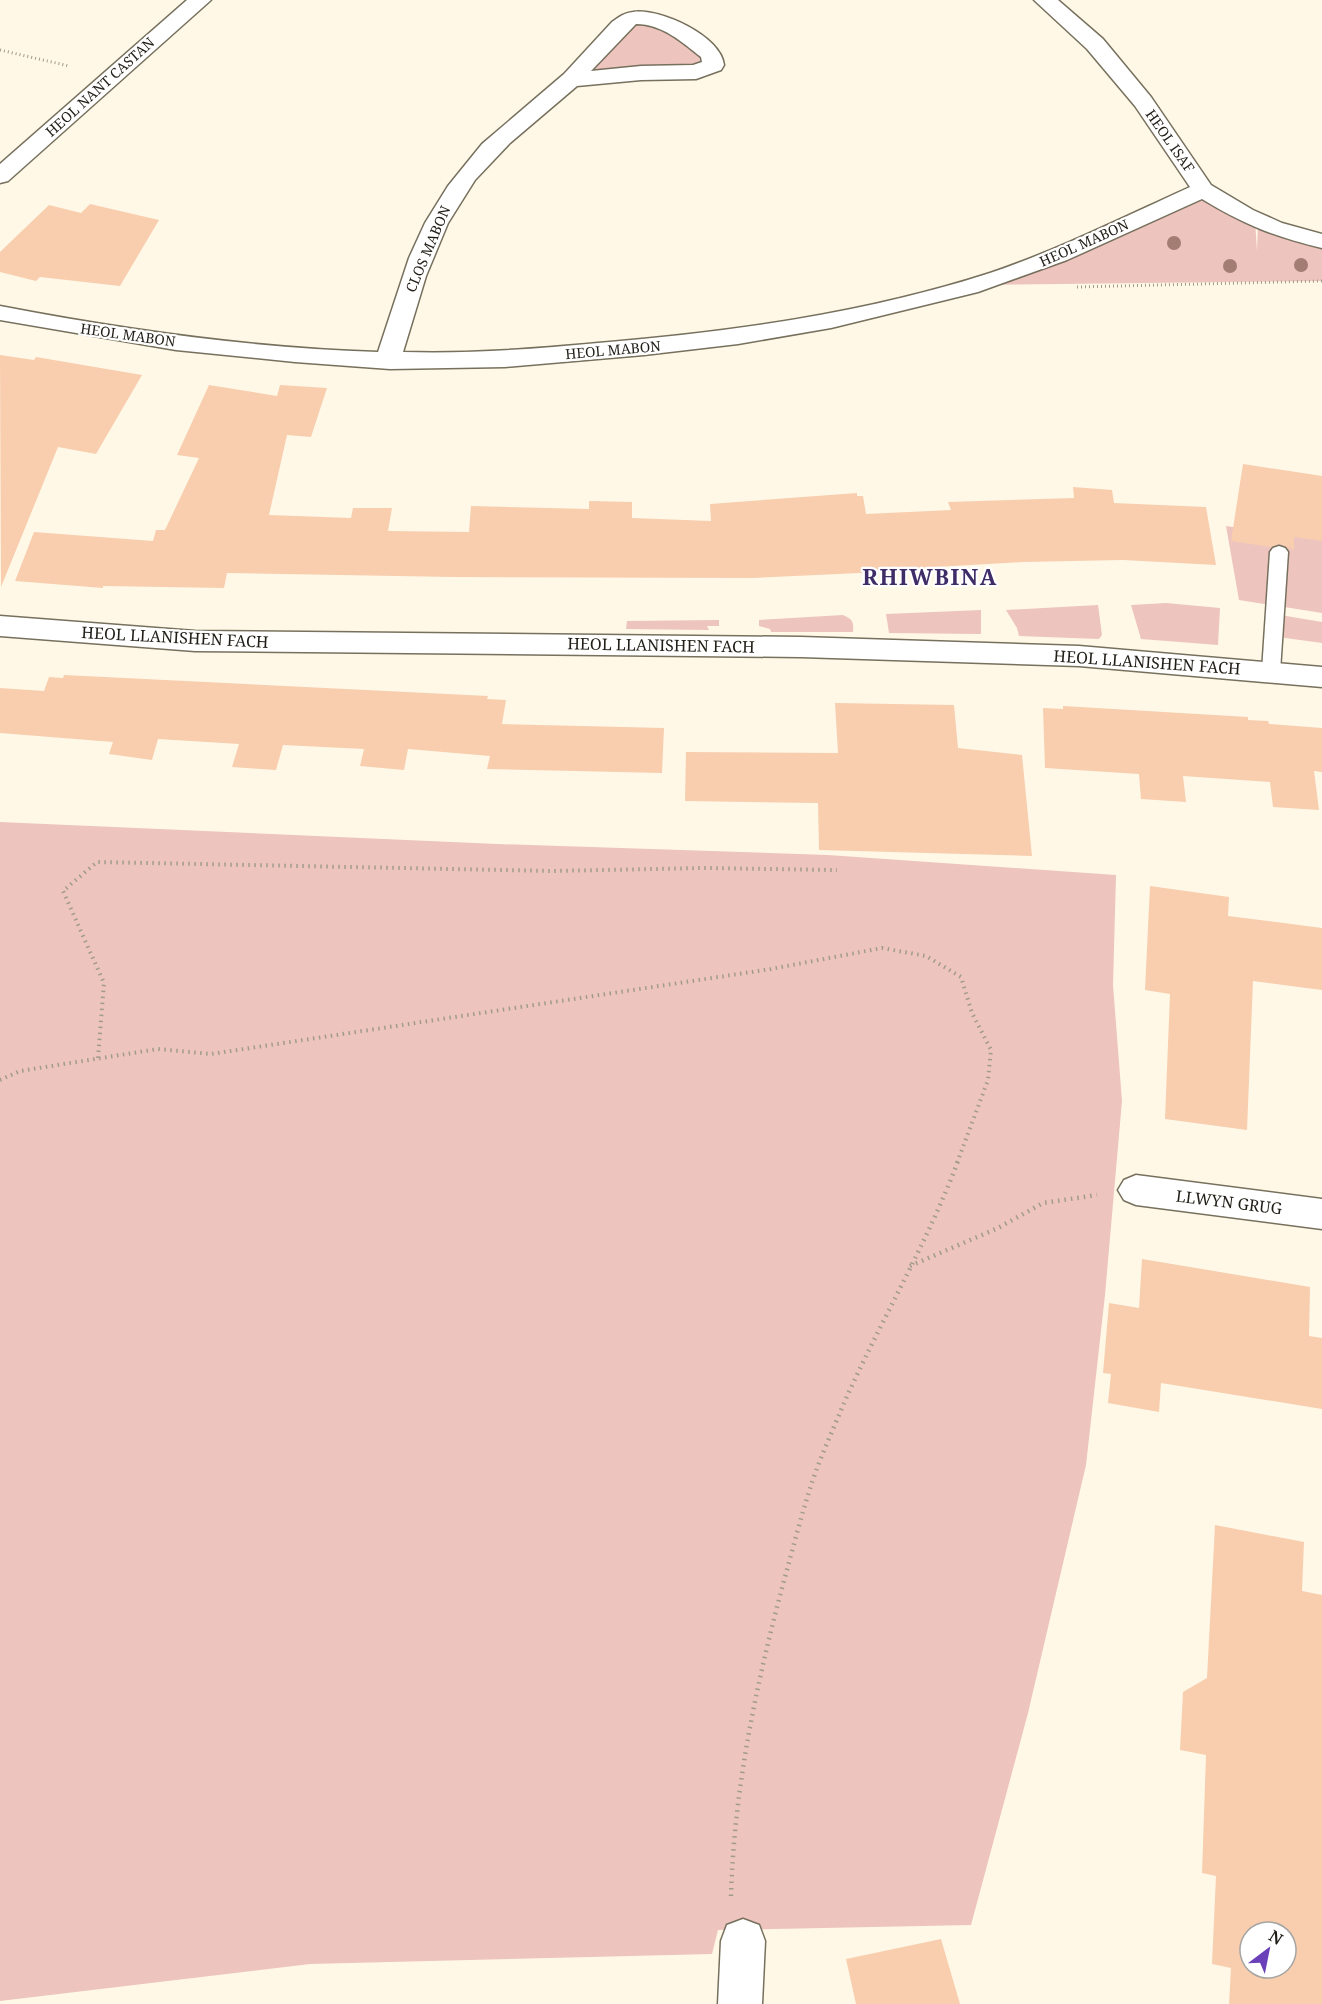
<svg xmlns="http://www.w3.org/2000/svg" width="1322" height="2004" font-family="'Noto Serif',serif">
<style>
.green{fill:#eec4be}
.building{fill:#f8ceaf;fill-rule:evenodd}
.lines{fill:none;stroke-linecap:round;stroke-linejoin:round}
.lane-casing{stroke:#76705d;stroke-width:3}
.street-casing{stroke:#76705d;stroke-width:3}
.secondary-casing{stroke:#76705d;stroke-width:3}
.path-far2{stroke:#a19b8e;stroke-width:3;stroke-dasharray:1 3;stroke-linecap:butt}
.path-far1{stroke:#a19b8e;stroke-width:4;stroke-dasharray:1.5 4.5;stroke-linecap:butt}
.path{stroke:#a19b8e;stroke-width:4.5;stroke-dasharray:1.5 5;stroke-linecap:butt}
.lane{fill:#fff;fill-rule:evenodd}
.street{fill:#fff;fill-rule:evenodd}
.secondary{fill:#fff;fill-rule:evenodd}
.tree{fill:#a37d74}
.labels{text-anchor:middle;stroke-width:4.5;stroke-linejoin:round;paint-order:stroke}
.far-street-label{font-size:14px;fill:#211e17;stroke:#fff}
.street-label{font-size:16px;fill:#211e17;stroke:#fff}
.district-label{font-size:22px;font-weight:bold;letter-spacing:1.5px;fill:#3f2d68;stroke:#fff}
</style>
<rect width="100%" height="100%" fill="#fff8e7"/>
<path class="green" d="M652,18l61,47 -142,15 45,-52z
M1203,191l52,29 2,31 1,-27 64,16v41l-351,4z
M1226,526l96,14v73l-83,-13z
M1166,603l54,5 -2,37 -77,-6 -10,-34z
M1098,605l4,30 -3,4 -80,-3 -2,-8 -11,-18z
M981,610v24l-92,-1 -3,-19z
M843,615c9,4 11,6 10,17h-82l-1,-3 -11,-3v-6z
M1280,615l42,7v21l-44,-6z
M719,620v6h-12l2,4 -83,-1 1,-8z
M0,822l497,22 331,11 288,20 -3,110 9,116 -17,194 -19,170 -58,248 -57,212 -253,5 -6,24 -402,10 -310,37z"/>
<path class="building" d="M90,204l69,16 -39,66 -80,-9 -4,4 -36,-9v-20l49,-47 32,8z
M0,355l34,5 2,-3 106,18 -46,79 -38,-7 -57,140z
M209,385l68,11 3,-11 47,3 -16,49 -24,-2 -18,80 82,3 2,-10h39l-4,23 81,1 2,-26 118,3v-8l43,1v16l79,3 -1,-17 147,-11v3h6l3,18 85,-4 -3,-8 126,-4 -1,-11 39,3 2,13 92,4 10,58 -93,-5 -100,2 -121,7 1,2 -151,7 -299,-1 -226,-4 -3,15 -121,-2v2l-88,-7 19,-49 119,9 3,-11h9l34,-72 -22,-3z
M1243,464l79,12v65l-28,-4v13l-14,-6 -9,3 -40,-6z
M64,675l424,21 -1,3 19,1 -4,24 162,4 -2,45 -175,-4 3,-13 -82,-7 -4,21 -44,-4 4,-17 -81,-4 -7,25 -44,-3 7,-23 -81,-5 -6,21 -43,-6 4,-12 -113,-9v-45l44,3 5,-14 14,1z
M835,703l119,2 4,43 64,7 10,101 -213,-6 -1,-47 -133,-2 1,-49 152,1z
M1063,706l185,11v3l20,1 1,3 53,4v44l-8,-1 5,39 -46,-3 -3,-25 -87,-6 3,26 -45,-3 -2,-25 -94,-6 -2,-60 20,1z
M1150,886l79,11 -1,19 94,12v62l-69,-9 -6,149 -82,-11 5,-125 -25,-4z
M1142,1259l168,28 -1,49 13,2v71l-161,-26 -2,29 -51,-9 3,-29 -8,-1 6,-70 30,5z
M1215,1525l89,17 -2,49 20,4v409h-93l2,-36 -19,-4 4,-88 -14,-3 4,-118 -26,-5 3,-58 24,-14zM1250,1932h36v36h-36z
M941,1939l19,65h-104l-10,-45z"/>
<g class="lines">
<g class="lane-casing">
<path id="lane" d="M1279,546l6,2 3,4 -8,119 -2,4 -7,2 -7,-2 -2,-4 8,-119 3,-4z"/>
</g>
<g class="street-casing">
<path id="street" d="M187,0h24l-203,181 -8,2v-19z
M1034,0h24l45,39 48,58 60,88 42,25 29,13 40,11v14c-49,-12 -77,-23 -120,-49l-135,61 -89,32 -147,36 -93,16 -94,11 -139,12 -115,2 -95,-7 -119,-12 -176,-30v-14c125,24 251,42 378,46l31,-94 16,-35 23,-37 34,-42 82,-70 48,-52c7,-5 12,-9 21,-10 27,-4 88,24 91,53l-3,5 -25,9 -55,1 -64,6 -67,57 -35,37 -27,43 -22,53 -23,76c66,2 130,-3 195,-9 132,-11 265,-29 392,-70 68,-23 134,-56 200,-86l-55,-81 -48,-57zM636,24c26,0 46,18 65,33l1,5 -9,3 -52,1 -50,5z
M1136,1175l186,24v30l-186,-24 -12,-5 -6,-10 6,-10z
M743,1919l16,6 6,16 -3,63h-44l3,-63 6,-16z"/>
</g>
<g class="secondary-casing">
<path id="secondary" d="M0,616l195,15 606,6 278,9 243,21v20l-243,-21 -278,-9 -606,-6 -195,-15z"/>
</g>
<path class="path-far2" d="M0,50l69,16
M1077,287l245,-6"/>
<path class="path-far1" d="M98,1058l6,-75 -41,-92 34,-29 456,9 151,-3 133,2
M0,1080l20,-9 138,-22 53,5 560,-85 111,-21 44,8 35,21 11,36 19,37 -3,30 -31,83"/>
<path class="path" d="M910,1266l88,-38 45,-25 54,-8
M731,1896c3,-105 24,-206 51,-308 9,-32 17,-65 27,-96 9,-30 23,-60 35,-89 36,-81 83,-159 114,-242"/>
<use href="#lane" class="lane"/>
<use href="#street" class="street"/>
<use href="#secondary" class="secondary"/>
</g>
<g class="tree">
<circle cx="1174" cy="243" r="7"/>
<circle cx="1301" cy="265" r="7"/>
<circle cx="1230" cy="266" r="7"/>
</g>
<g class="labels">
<g class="far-street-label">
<text transform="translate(100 87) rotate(-42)" y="5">HEOL NANT CASTAN</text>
<text transform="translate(1170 141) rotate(55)" y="5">HEOL ISAF</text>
<text transform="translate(1084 243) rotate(-24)" y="5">HEOL MABON</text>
<text transform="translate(428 249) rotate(-67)" y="5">CLOS MABON</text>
<text transform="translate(128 335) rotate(8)" y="5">HEOL MABON</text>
<text transform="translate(613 350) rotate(-5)" y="5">HEOL MABON</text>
</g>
<g class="street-label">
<text transform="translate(175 637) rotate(3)" y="6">HEOL LLANISHEN FACH</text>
<text transform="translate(661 645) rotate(1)" y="6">HEOL LLANISHEN FACH</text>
<text transform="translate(1147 662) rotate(4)" y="6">HEOL LLANISHEN FACH</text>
<text transform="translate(1229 1202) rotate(7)" y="6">LLWYN GRUG</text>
</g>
<g class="district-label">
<text x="930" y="585">RHIWBINA</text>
</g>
</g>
<g transform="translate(1268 1950) rotate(32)"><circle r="28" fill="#ffffff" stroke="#a6a5a2" stroke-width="1.5"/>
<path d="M0-4.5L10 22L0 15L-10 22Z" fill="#6a41b9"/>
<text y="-9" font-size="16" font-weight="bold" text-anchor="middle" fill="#211e17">N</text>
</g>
</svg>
